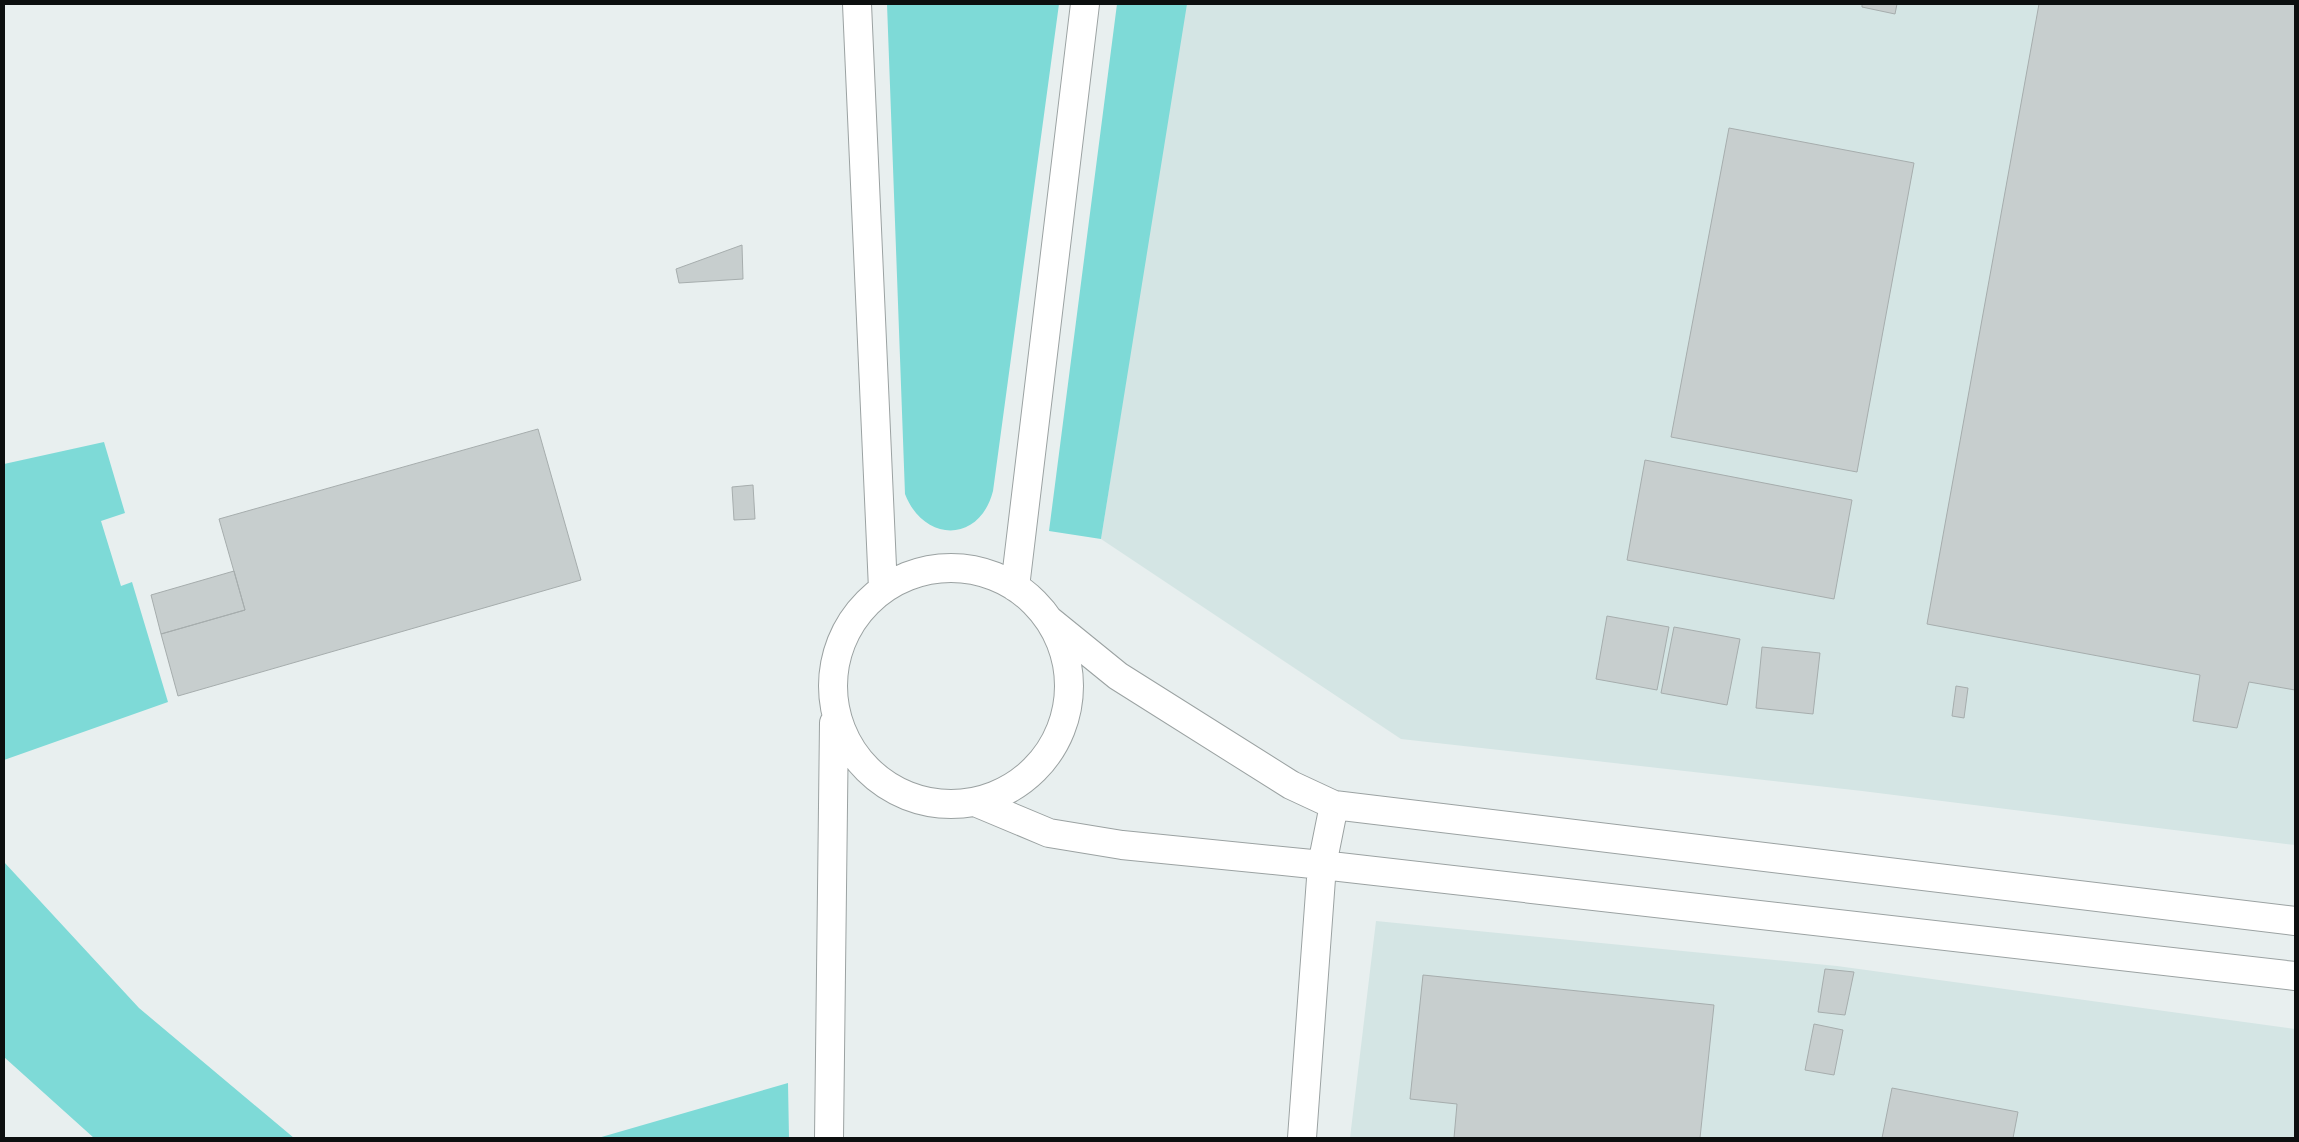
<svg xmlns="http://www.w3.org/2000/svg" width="2299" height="1142" font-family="Cabin,sans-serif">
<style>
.built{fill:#d4e5e4}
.green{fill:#7edad7}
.building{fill:#c7cece;stroke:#a6adad}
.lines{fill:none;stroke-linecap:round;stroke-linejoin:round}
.minor-casing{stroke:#9ba2a2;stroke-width:30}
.minor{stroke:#fff;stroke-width:28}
</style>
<rect width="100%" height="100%" fill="#e8efef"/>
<path class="built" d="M1185,4h1110v841l-433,-54 -461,-52 -300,-200z
M1376,921l461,45 458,63v109h-945z"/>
<path class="green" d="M887,4h172l-66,487c-13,52 -69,52 -88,3z
M1117,4h70l-86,535 -52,-8z
M104,442l21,71 -24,8 20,65 11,-4 36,120 -164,58v-296z
M4,862l135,146 155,130h-200l-90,-81z
M788,1083l1,55h-191z"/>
<path class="building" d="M1862,4h35l-2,10 -33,-7z
M2039,4h256v686l-46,-8 -12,46 -44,-7 7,-46 -273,-51z
M1729,128l185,35 -57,309 -186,-35z
M742,245l1,34 -64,4 -3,-14z
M538,429l43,151 -403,116 -17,-62 84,-24 -26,-91z
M1645,460l207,40 -18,99 -207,-39z
M753,485l2,34 -21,1 -2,-33z
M234,571l11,39 -84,24 -10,-39z
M1607,616l62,11 -12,63 -61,-11z
M1674,627l66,12 -13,66 -66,-12z
M1762,647l58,6 -7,61 -57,-6z
M1956,686l12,2 -4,30 -12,-2z
M1825,969l29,3 -9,43 -27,-3z
M1423,975l291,30 -14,133h-246l3,-34 -47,-5z
M1814,1024l29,6 -9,45 -29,-5z
M1892,1088l126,24 -5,26h-131z"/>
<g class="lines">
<g class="minor-casing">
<path id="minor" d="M857,4l26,585
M833 686a118 118 0 1 1 236 0a118 118 0 1 1-236 0Z
M1015,587l70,-583
M1049,620l69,56 173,109 43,20 961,116
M975,802l74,31 73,12 200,20 973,111
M829,1138l5,-415
M1302,1138l20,-273 12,-60"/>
</g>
<use href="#minor" class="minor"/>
</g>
<rect width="2299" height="1142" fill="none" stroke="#0c0f0f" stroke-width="10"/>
</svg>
